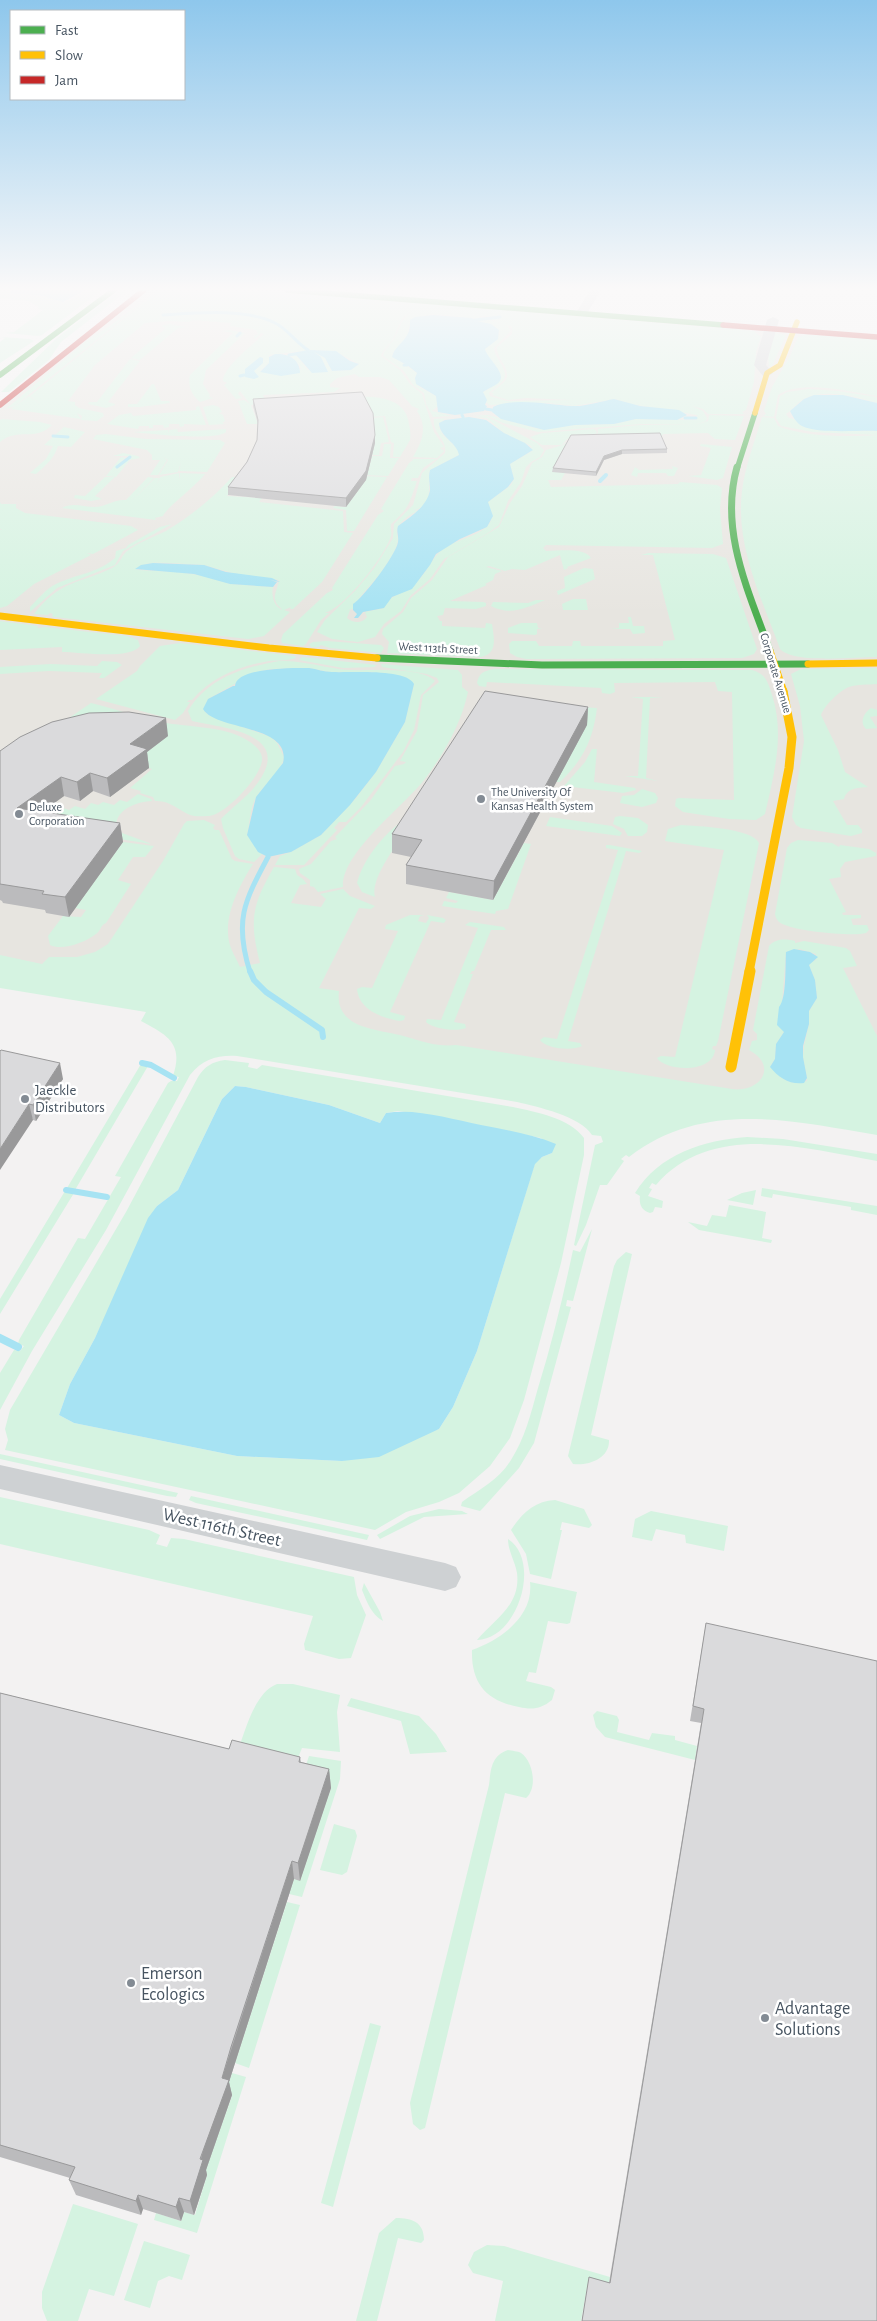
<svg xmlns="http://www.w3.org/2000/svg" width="877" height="2321" font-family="'Alegreya Sans',sans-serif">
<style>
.commercial{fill:#e7e5e0}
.green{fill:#d5f3e1;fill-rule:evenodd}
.water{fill:#a7e3f3}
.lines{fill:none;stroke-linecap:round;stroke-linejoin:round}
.stream-far4{stroke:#a7e3f3;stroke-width:3}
.stream-far3{stroke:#a7e3f3;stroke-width:4}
.stream-far2{stroke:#a7e3f3;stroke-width:5}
.stream-far1{stroke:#a7e3f3;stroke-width:6}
.stream{stroke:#a7e3f3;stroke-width:8}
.street{fill:#ced1d3;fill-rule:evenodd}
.fast-far1{stroke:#4caf50;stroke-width:5.5}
.fast{stroke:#4caf50;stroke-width:7}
.slow-far3{stroke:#ffc107;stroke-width:5.5}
.slow-far2{stroke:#ffc107;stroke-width:7}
.slow-far1{stroke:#ffc107;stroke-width:9}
.slow{stroke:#ffc107;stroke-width:11}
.jam{stroke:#c62828;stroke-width:5.5}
.wall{fill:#bbbbbd}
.shaded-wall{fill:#99999a}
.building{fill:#dadadc;stroke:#99999a}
.poi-dot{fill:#838b94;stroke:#fff;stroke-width:2}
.labels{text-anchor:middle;stroke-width:5;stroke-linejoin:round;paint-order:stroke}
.far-street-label{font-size:12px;fill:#475461;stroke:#fff}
.far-poi-label{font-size:12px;fill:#475461;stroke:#fff;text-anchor:start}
.poi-label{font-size:15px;fill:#475461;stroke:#fff;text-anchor:start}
.near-street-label{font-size:18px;fill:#475461;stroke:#fff}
.near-poi-label{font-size:18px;fill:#475461;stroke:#fff;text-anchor:start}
</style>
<rect width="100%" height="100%" fill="#f3f2f2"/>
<path class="commercial" d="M144,290h143l590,47v781l-877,-144v-569z"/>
<path class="green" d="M0,290h11l1,3 36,4 15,5 7,-2 17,-10h15l-60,45 -4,1 -33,-3 9,-1 29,-22 -5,-1 1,-2 -11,-6 -28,-3z
M120,290h8l-67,52 -12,18 -40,32h-8l56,-54z
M159,290h99l496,41 7,6 -5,15 -2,30 -8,28 -4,2 2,2h-36l-5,-5 -11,-3 11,5 4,7 -1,3 -11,4 13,-4 1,-6 35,1 -9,24 -20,-1 -7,-6 -45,1 -2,3 -108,34 12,2 -4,7h-13l3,7 127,-3 2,-2 37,3 5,3 -2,21 3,35 -11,4 -166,-3 -3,3 3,3c13,0 38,-4 45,7l-24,9 1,1 -4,2 -4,-15 -35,15 -13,-1 -7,2 -16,-5 -3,1 16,4 -7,3 -2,6 -8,4 2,1 -37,16 33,1 3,1v3l-10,3 -31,-1 -2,7 -6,1 3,5h2v5l43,2 1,-5 6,1c2,14 6,30 -11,33l-94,-4 2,-11 -7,-8 1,-5 20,-17 8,-14 21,-18 16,-23 51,-30 11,-24 12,-17 10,-23 10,-6 4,-7 17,-5 9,-7 -5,1 -5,6h-20l-12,-8 12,-4 52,-4 3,3 -2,3 3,-2v-4l41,-4h55l-53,-1 -103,8 -35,-9 -15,-7 -16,-1h16l51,14 36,-4 39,-1 22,-5 61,1v-5l-66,-11 -16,-5 -41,7 -26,-3 -59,2 -3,-3 -3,-10 9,-5 8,-9c-2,-14 -12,-16 -15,-29l15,-15 -3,-6 -20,-7 10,-2 20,6 4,6 -17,17c0,11 18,23 8,34 -4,4 -9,7 -13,11l1,3 17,5 65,-1 -45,-2 -19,2 -16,-5 2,-2h-3c4,-4 9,-7 13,-11 10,-11 -8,-23 -7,-35l15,-13v-7l-22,-8 10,-2 -22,-1 7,3c-20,2 -60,-14 -74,5 -4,4 -2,9 -4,14 -3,7 -11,10 -15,17l25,18 -2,5 3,8 18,10 2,10 -6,5 20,5 -19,1 -7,-13 -2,-11 -11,-8 -9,-14 -21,-15c1,-7 7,-11 11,-17 5,-10 8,-21 17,-27 -11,4 -13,18 -18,27 -4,6 -10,10 -12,17l19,14 10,14 12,10 12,38 10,15 -4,1 4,3 -7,7 -24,-1c9,-15 15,-30 4,-46l2,-2 -7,-3 -23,-26 -9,-3h-21l-4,-3 -18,4 -7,6v3l10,1 -6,4 -71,3 4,10h-16l7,19h-11l-9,-23 6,-1 6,4 -10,-13 -2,3 4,4 -6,1 -12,-14 3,-2 -4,-2c0,-14 31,-37 41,-47l-3,-1 -6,6 -1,-3 4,-2 -2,-4 -26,-4 1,-3 -38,-3 -4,2 -20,-1 -24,2 -50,42 -27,36 7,1v3l4,3 24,5 1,3 -7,5 -16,-1 1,-4 -5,-3 4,6 -70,-10 18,-13 13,9 -12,-9 123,-101 44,4 -43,-4zM311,350c23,0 29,3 48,14l-8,6 -19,1 -7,-13 -11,-6 11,13 1,5h-18l-12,-15 -5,1 9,10 1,3 -41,2 9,-8v-8z
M157,291l-142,115 -9,3 80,-68 25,-16z
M169,324l17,3 -8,1 -38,32 -9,-2 35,-30 -5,-2z
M230,330l15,3 -39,37 -3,14 7,11 -1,2 4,1 -13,4c-8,-6 -13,-17 -10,-27l43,-42 -11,-2z
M775,333l11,2 -14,31h-3l-1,-13z
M805,335l72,4v57c-26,-4 -76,-17 -99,-1l-4,22 -11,-1 3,-2 -2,-3 8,-24 18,-31 8,-19z
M1,337l29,2 4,2 -34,22v-21l5,-4z
M130,359l10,2 -32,41 7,2v1l-9,3 -18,-4 1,-2h8z
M152,384h2l7,17h8l1,2 -30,4h-12v-3h9z
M809,389l29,2 39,6v6c-21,-6 -52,-15 -73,-4 -7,3 -12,12 -18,15l3,4 6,1 3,4 53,8h26v226c-21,0 -83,7 -97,-8 -18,-50 -45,-104 -38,-158 3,-25 13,-50 20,-74l12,1 4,8c25,11 71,11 99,9l-64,-3 -32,-6 -5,-8 4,-22 7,-4z
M356,397c21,-1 50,1 53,27 1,5 2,11 1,16 -3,6 -7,11 -10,17h-7l1,-14 -3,-1 -6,-26 -15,1z
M213,405l6,2 3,5 -3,1 4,2 2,6 -3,2 3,1 -16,1 -6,-18z
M199,406l7,19 -22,-1v2l-4,1 -1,-3h-10v3l-5,1 -1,-3h-10v3h-4v-2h-10l-1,3 -31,-5 12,-9 12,-2 2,3 63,-6v-3z
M486,416l51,27 7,7 -4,7 -9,5 -5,5 -5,15 -13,19 -9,24 -11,8 -44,26 -14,20 -19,16 -10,16 -17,13 -9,13 -17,5 -26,-3 -15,-7 8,-12 31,-30 19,-23 18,-29 1,-14 19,-19 9,-32 23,-20c3,-13 -13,-20 -11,-34l20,-1 -10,1 -5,8 4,8 15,14 1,6 -29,15c-3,15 5,36 -16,40l4,1c-8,3 -21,12 -21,21 0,4 2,8 0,12 -2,9 -10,19 -15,27 -9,13 -24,25 -29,38l-5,1h2l-3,8c6,5 15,6 20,-1l-2,-5 19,-4c4,-12 19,-15 29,-23 15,-11 18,-30 35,-39 12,-7 33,-11 41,-22 6,-8 -1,-13 -1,-22l23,-17 3,-6 -4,-15 22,-13 -1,-5 -27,-13 -17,-15 -13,-1z
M383,417l6,25 -8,1 -2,12h-23l15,-37z
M2,419l38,3 12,3c-16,17 -35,2 -52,17v-22z
M64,427l21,5 -14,15 -13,-1c-4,13 -12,19 -22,28l-6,-1 16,-14 7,-13 -9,-1 10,-9 14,1 -13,-2z
M177,429l1,3 48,-3v3c-10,9 -76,2 -93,0l35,-2v3l1,-3z
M106,434l40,5 74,1 5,3 -18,29 -28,-1 2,-9 -3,10 -19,3 9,-15 -4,-3 3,3 -9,15h-8l10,-15h-8v-5l-5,-5 -54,-11 3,-4z
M384,444h7l-1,14h9l-11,18 -70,-3 49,1 5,-17 -29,-1h39z
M701,444l31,3 -9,31 -6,2 -29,-4 13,-1 10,-27 -11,-2z
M123,453l15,3 2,2 -10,2 -14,17 -10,-1 15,-19 4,1 -9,9 3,1 6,-8 6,-2 1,-2h-19z
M412,459h24l-13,9 -5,10h-6l-1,3h6c-8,23 -7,26 -26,43 -1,4 1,8 0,12 -6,20 -46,71 -66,77h4l-8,7 -15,24 -3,2 -21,-3 -1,-3 2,-6 44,-41 6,-3 -1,-2 46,-73 6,-4 -3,-2 28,-46 4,-3z
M672,466l6,2 -4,8h-6l-2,-3h-28l-1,4 -6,-2 4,-8 4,3 34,-1z
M179,473v7l1,-7 25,1c-7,10 -40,35 -42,42l-8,2 1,2 -94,-12c10,-6 22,-1 32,-1 12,0 20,-8 32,-7l22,-23 6,1 -21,22 22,-22h4l-2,6 3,-7z
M364,476l23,1 -33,54h-7l-1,-21 -13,-2 2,-2 11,1 13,-18z
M105,477h10l-20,19 7,3 -11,2 -17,-3 1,-3 10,1z
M232,477l10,1 -15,18 35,2 -3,4 84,9 1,21 9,1 -31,49 -29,27h-3l1,-2 -7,3 6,2 -26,24 -16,3 -194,-22 -2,-1 1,-2 -3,-1 -2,2 -14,-1c26,-34 45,-30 78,-46 9,-5 8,-10 14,-16 10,-9 28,-15 40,-21 25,-15 47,-33 66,-54zM169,563l35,2 32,9 43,6c-1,11 -11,19 4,30 -9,-3 -12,-14 -10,-23l-43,-3 -25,-8 -27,-4 -41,-2c7,-9 20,-7 32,-7z
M0,502l1,2h15v4l9,5 106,13 7,4 -45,24 -6,-1 4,2 -57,29 -27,22 -7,2v-78h2l-2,-1z
M172,524l-49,27 -8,14 -58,23 -27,24v-5c8,-8 16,-18 26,-23 23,-11 40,-10 59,-26l1,-7 10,-3 2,-3 32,-18z
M648,553l65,1 13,4 31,91 -3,5 -12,4 -216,1 -9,-2 -7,-4 -1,-9 3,-3h24l3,5h33l1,-5h7l1,5h82v-5l12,-1 -22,-85h-12z
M584,568l9,1 2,10 -37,16 -1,-4 8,-3 -1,-11z
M573,599h13l2,11h-25l-1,-6z
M536,600h9c-19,8 -35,16 -54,6l2,-4 35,1z
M628,617h3l2,9h11l1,7 -12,1 -3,-5h-19l8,-1v-5h10z
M0,621l38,5 -1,2 8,-1 82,9 11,4 2,6c-10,14 -61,6 -78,6v-5l-62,3z
M521,623h16l1,5 4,1h-5v5l-2,1 -27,-2v-5z
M326,641l55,4 3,3 -3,5 -51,-5 -9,-3 -2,2h-8l-2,-3 4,-2z
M180,643l115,13 1,2c-8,3 -19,2 -27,3 -30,5 -57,16 -77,39h-3l-2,2h3l-7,11 -8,7 -79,-21 41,-28 3,-5 20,-20z
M302,657l75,8 -3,2 -31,1 -44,-8z
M102,661l15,1 5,3 -18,13h-5l3,-5 -53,-2 -49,3v-7l51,-3 46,2z
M279,661c24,-1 46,7 69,9 20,1 73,-4 87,11l-14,14 -7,35 -11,22 -42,55 -15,15h-7l-5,6 3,2 -33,35h-29l5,-9 11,-4 30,-17 35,-37 20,-26 29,-50 9,-38 -43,-12h-42l-20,-4 -39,1 -16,4 -46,26 -3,13 4,3 62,22 6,6 7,14c-3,17 -18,25 -27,39 -7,10 -7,27 -10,39l15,19 -8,8 -15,-3 -4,-3 -12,-28 -2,-9c12,-13 28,-23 38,-38 33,-48 -36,-53 -67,-60l-4,-10c20,-33 56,-44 91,-50z
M381,664l77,6 4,5v12l6,5c-7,32 -24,62 -44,88 -20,26 -83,73 -81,107l-25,5 -4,-5 -4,-1v-6l-10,-7 -1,-4 12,-5 20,-23 6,-2 -2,-2 35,-36 25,-35 9,-2 2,-2 -6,-1 17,-30 6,-36 16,-13 -2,-4 -10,-4 -45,-7z
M877,668v16c-9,1 -20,0 -28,3 -10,4 -25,19 -28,28l17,35 7,22 23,15c-11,1 -21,1 -24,12l-11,2 14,24h11l4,5v3l-11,3 -50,-8 -5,-3 -4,-8 12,-76 -4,-35 -9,-32 10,-5z
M494,669l258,1c14,4 16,12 20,25 13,40 2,79 -7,119l-9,6 -27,-1 -46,-7 -8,-6 1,-7 3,-1 55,2 -2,-108 -14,-1 -3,-9 -101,1 1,9 -5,2 -8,-1 -1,-5 -114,-6 -1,5 -7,-1 -2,-3c2,-10 6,-12 17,-14z
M631,697h32l-13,1 -4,80 12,3 -33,-5h13l5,-77z
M495,702l102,6c-4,32 -14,52 -37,74h-4z
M91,703c24,6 47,14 70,19 29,6 64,3 89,20 6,4 13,11 12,18 -1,17 -37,55 -53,56 -5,0 -14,1 -19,-1 -12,-5 -20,-15 -35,-14l-2,-4 -13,-4 1,-2 -11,-3 22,-19 -20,-6 -132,2z
M871,708l6,2v6l-7,1 7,11 -11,1c-7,-7 -2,-16 5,-21z
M592,749h5l-3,33 41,6 1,2 -13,3 -59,-7 21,-24z
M642,789l13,4 3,5 -2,5 -14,4 -22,-4 2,-7 12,-1z
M138,794l13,5 1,2c-14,1 -32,6 -36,22l6,10 30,11 -46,-7 -59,-20 13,-10 9,3 6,-4 10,3 6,-6 7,2 5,-3 11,3 6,-5 7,2z
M620,816l18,2 10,7 -1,7 -5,4h-14l-4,-7 -11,-5 2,-7z
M416,817c-12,18 -47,60 -41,80l-13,-5 -5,-9c6,-23 25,-47 44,-61 4,-3 10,-4 15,-5z
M550,817l62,9 10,7 -2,3 -74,-10z
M204,820l11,5 -2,3 2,2h4l13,29 3,2 18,3c-14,22 -31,54 -23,81 2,7 7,15 10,22l20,-4c-11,-43 -8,-58 14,-96l21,2 2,6 6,4 4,5 -7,1 -9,18 30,4 5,-8 -6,-5 23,-5 7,7 25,10 -4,3 -12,-1 -40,80 20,3c-5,40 43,38 68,46 16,5 32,10 49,8l276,44c28,4 47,-23 17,-39l3,-9 5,-1v-6l-4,-4 16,-84c7,-8 17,-7 26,-5v2l9,-2 42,7 4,3 7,15 -14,2 34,68v99c-85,-14 -173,-36 -248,22l-3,-2 -5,4 3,2 -17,24h-7l-14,40 -10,21 -2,-1 21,-100 8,-3 -2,-6 -9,-1c-12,-19 -54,-28 -75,-33l-280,-46c-20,-1 -34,3 -47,19l-84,155 -74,121 -32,59v-37l14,-23 6,1 4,-5 -6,-2 1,-4 59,-102 7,1 36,-62 -6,-1 53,-93 3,-2h6l2,-4 -6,-1c11,-33 -6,-41 -32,-55l5,-9 -146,-24v-33l42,9 7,-7h28l18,-5 13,-8 55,-83 21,-37 3,-3zM800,949l16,5v6l-5,2 -2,3 6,15 2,18 -8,13v13l-5,22 -1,11 4,21v3c-17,6 -27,-3 -36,-16l4,-6 1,-15 8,-12 -2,-29 4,-51z
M681,825c16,1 71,3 78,18l-41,198 -2,5h-3l-1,3 3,1c-2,24 -50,21 -58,8l4,-2 14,1 49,-207 -59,-9 3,-12z
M798,840l34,3 7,4 1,-2 29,4 7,4v3l-31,6 -5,7 1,8 -12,2 17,33 -4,1 1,2h18v3l-10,1 2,6h14l2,5 -3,3c-13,4 -68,-2 -81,-8 -6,-2 -9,-5 -10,-11l12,-66 4,-5z
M123,842l31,4 -9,11h-12l-15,23 13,4 -25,39c-6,2 -5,8 -10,11 -12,9 -34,17 -46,11l-2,-9 15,-20 18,1 5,-7 -11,-2z
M524,843l7,1 -23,65 -12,2 -1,3 -53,-8 2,-5 12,2 2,-2 -12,-3 3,-6 44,8z
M610,845l32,6 -3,2 -13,-2 -58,190 12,2 2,3c-9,5 -36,3 -42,-6l4,-3 13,2 61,-189 -12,-2v-3z
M410,915h14l-4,1 -2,5 8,2 3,-5 -2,-3 16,3 3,2 -2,3 -13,-2 -41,91 15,4 -1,4 -4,1c-18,-3 -41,-11 -43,-32l5,-2 10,1 26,-57 -13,-2 1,-4z
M470,922l34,5 2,3h-15l-17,41h-2l-2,3h3l-19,48 11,2 1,4c-9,4 -33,1 -40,-6l1,-3 14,1 37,-92 -13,-3z
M225,1060l24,3 -1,4 9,2 5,-4 251,42c23,5 57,11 71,31v17l-23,108 -37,137 -14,38 -20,28 -31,27 -20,9 -33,10 -31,18 -370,-80 3,-10 -3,-11 5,-19 116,-198 72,-135c7,-11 14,-15 27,-17zM235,1086l11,1 83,18 51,18 6,-10 12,-2 47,7 96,20 11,15 -10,4 -7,6 -58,188 -24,56 -14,22 -97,32 -105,-5 -163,-33 -15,-8 11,-31 25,-46 62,-132 21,-16 44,-91z
M141,1064l7,2 -73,124 -8,-2z
M747,1137l36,2 94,15v7c-72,-13 -166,-40 -221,24l-4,-2 -3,5 3,1 -4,7 15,5 -1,7 -7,-1 -2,5 -3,1c-9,-3 -11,-9 -10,-17l-5,-3c24,-39 69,-53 112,-56z
M762,1188l115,18v9l-26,-5v-3l-78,-13 -1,4 -11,-2z
M756,1190l-3,15 -26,-5 15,-7z
M65,1191l9,2 -74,121v-15z
M729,1205l37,7 -4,26 10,2 -1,3 -72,-13 -11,-8 19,4 5,-11 14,2z
M592,1229l-19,72 -6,-1 -1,6 5,1 -37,136 -15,25 -36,40 -3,3 -19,-5 1,-4c18,-13 37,-22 49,-42 14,-22 20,-47 27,-72 14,-45 25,-91 35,-138l7,2z
M626,1252l6,2 -41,181 18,5c1,18 -20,26 -36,24l-5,-8 46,-190 3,-6z
M0,1454l178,39 -2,4 -9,-1 -167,-37z
M191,1496l178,39 -2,5 -171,-37 -7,-3z
M0,1497l149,33 11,5 -4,9 11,3 4,-9 13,1 170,38 3,18 9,20 -15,43 -12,1 -34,-9 -1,-6 9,-28 -313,-72z
M555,1500l29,9 8,16 -3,3 -27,-6 -2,8h2l-11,49 -21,-5 -4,-20 -15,-24c11,-17 24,-29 44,-30z
M439,1509l23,2 6,3 -44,3 -44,22 -3,-4 33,-19z
M651,1511l77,15 -4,25 -38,-8 -1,-8 -29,-6 -4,12 -20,-4 3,-18z
M508,1539c34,22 10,100 -31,101 18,-21 44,-35 40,-67 -2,-12 -9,-22 -9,-34z
M530,1582l47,10 -7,31 -3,1 -19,-3 -12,52 -7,-1 -3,9 25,6 4,3 -3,10c-11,9 -20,10 -33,7 -32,-6 -48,-23 -47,-57 28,-10 62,-33 58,-68z
M364,1583l16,29 3,9c-12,-7 -16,-19 -21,-31z
M277,1684h16l47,11 -3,17 3,40 -38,-4 -10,25 -57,-14c9,-23 18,-66 42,-75z
M351,1698l68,18 17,18 11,18 -37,2 -9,-33 -54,-15z
M597,1711l20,5 2,4 -2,12 32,8 3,-7 23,3v4l22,6 -2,14 -90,-23 -9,-10 -3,-12z
M508,1750c4,1 10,1 13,3 12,8 17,35 5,45l-21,-5 -80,335 -5,2 -7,-6 -3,-21 79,-318c2,-16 2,-29 19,-35z
M309,1756l32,5 -1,18 -38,118 -13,-3 5,-15 6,1 31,-92 -30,-8z
M334,1824l21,6 2,6 -10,36 -5,3 -22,-5z
M287,1902l13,3 -51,163 -14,-5z
M370,2023l11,3 -48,181 -12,-4z
M232,2073l14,4 -49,156 -43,-13 2,-7 25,8 3,-9 11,3 12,-40 -3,-1 28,-78 -7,-2z
M73,2204l65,20 -24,72 -25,-7 -11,32h-31l-5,-13v-16z
M396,2218c16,0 28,4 28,22l-3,3 -23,-5 -21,83h-21l23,-88z
M144,2241l46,14 -8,25 -13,-4 -11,5 -8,27 -26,-8z
M487,2245l17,1 106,31 -3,16 -20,-5 -6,33h-86l8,-40 -30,-8 -5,-8 6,-13z"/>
<path class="water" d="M11,290h75l-23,12 -20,-6 -32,-3z
M433,315l39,3 5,3 14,3 8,6 -1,9 -13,10c2,10 25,26 12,35 -4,3 -10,5 -14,8l4,8 -2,5 2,1 -3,5 -29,4 -17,-3 -2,-16 -20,-12 -1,-6 2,-5 -10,-8 -15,-8c4,-15 19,-15 18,-37l5,-3z
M311,350l25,1 14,10 9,3 -8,6 -19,1 -7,-13 -11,-6 7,5 7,15 -16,1 -16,-18 11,-2 -3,-2z
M275,354c13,-1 25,5 25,19l-19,3 -21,-4 9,-9v-6z
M260,357l3,1v5l-9,8 5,6 -5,2 -9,-2v-8z
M814,395h29l34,8v28c-18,-1 -60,3 -75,-5 -6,-3 -10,-11 -12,-15l14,-12z
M614,399l26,7 39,4 8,5 -10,5 -41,-1 -22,5 -39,1 -31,5 -43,-11 -9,-7 1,-5c21,-10 57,-2 79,-1 12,1 30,-5 42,-7z
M469,417l17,3 18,13 21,10 8,7 -23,14 4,15 -6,8 -20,15 5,14 -6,11 -27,12 -24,15 -6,11 -18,24 -20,8 -8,11 -21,4 -5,6h-4l3,-4 -4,-4v-6c10,-6 43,-49 45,-62 1,-6 -2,-10 0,-16 12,-9 29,-19 32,-36 0,-7 -2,-13 0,-20l29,-15c-2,-13 -19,-17 -20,-32l6,-3z
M153,563l51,2 22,7 46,6 8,4 -10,-2 7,2 -4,5 -43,-3 -36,-10 -59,-5 6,-4z
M309,668c8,1 15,4 23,4 17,1 74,-4 82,12l-9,38 -29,50 -26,33 -29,30 -30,17 -23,5 -10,-5 -11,-17 9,-38 27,-34c9,-39 -67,-32 -80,-54l5,-10 25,-13h2c1,-19 59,-18 74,-18z
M794,949l16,3 8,5 -9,8 6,15 2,18 -8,13v13l-6,22v11l4,21 -3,5c-14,2 -25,-5 -34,-16l5,-8 1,-15 8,-12 -7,-7 2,-18c8,-9 6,-43 7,-55z
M235,1086l11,1 83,18 51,18 6,-10c30,-5 65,6 95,12 25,5 51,9 75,19l-4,9 -10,4 -7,7 -58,187 -24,56 -14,22 -60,28 -37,4 -105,-5 -163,-33 -15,-8 11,-31 25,-46 53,-120 9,-12 21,-16 44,-91z"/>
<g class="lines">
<path class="stream-far4" d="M163,315c32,-2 83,-7 112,8 13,6 21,20 33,27
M475,320l25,-3
M237,336l3,-3
M289,355l17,-3
M404,365h3
M240,376l4,-1
M486,409l6,1
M462,415l1,2
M685,418h11
M53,436l15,1
M117,467l13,-10"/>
<path class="stream-far3" d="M600,481l6,-6"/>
<path class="stream-far2" d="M250,972c-16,-51 -6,-70 18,-115"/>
<path class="stream-far1" d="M250,971l4,9 12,12 56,38 1,7
M142,1063l9,2 23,13
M66,1190l41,7"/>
<path class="stream" d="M0,1338l18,9"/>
<path class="street" d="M590,290h11l-15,25h-8l-2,-2z
M773,317l6,3 -13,45 7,8 -6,4 -4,-1 -9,-11 13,-45z
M0,1465l445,98 11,4 5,10 -5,10 -11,4 -445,-102z"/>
<path class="fast-far1" d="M287,290l436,35
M0,375l114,-85
M737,469l18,-56"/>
<path class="fast" d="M737,467c-18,64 12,125 33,184
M377,658l165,7 266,-1"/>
<path class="slow-far3" d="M755,413l12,-40 13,-8 17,-43"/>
<path class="slow-far2" d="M0,616l269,32 108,10
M770,651l14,41
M808,664l69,-1"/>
<path class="slow-far1" d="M749,972l40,-204 3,-31 -9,-46"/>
<path class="slow" d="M731,1067l19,-96"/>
<path class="jam" d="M723,325l154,12
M0,405l144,-115"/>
</g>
<path class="wall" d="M253,399l122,44 -9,37 -20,27 -118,-12v-8l19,-25 10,-22 1,-16 -5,-18z
M571,435l96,14v4l-45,1 -18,6 -8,16 -44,-4 1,-4z
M588,707l-1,18 -94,175 -87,-16v-19l5,-8 -19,-4v-19z
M168,736l-21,16 2,16 -39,29 -17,-6 -13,10 -16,-5 -22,16 78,11 3,19 -54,75 -23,-4 -1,-3 -42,-7 -1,-2 -2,-1v-149z
M0,1051l63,28 -27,42 -3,-1z
M706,1623l171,698h-295l7,-44 20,6 86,-523 6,-37 -11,-2z
M0,1693l229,56 71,8 1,5 28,7 2,19 -31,93 -6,-2 -59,184 -6,19 3,13 -26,75 1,5 -13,40 -10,-3 -3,9 -38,-12 -2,6 -65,-20 -7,-15 1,-2 -70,-21z"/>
<path class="shaded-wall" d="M375,435v8l-9,37 -20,27v-9z
M622,450v4l-18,6 -8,16v-4l8,-16z
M588,707l-1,18 -94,175 1,-19z
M166,718l2,18 -21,16 2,16 -39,29 -3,-19 23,-34z
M90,773l3,18 -13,10 -3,-19z
M61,777l3,19 -43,31 -4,-19z
M120,823l3,19 -54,75 -4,-20z
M60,1063l3,16 -27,42 -3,-16z
M29,1104l4,16 -33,50v-21z
M329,1769l2,19 -31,93 -2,-18z
M292,1861l2,18 -65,203 3,13 -26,75 1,5 -13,40 -4,-14 32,-123z
M138,2195l5,14 -2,6 -5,-14z
M179,2198l5,14 -3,9 -5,-14z"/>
<path class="building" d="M362,392l11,21 2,22 -9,36 -20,27 -118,-11 19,-25 10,-22 1,-20 -5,-21z
M660,433l7,16 -45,1 -18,6 -8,16 -43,-4 18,-33z
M485,691l103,16 -94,174 -88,-16 16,-25 -30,-6z
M129,712l37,6 -36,26 17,5 -40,29 -17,-5 -13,9 -16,-5 -44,31 103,15 -55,74 -23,-3 2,-3 -44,-7v-133l20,-14 32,-15 37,-9z
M1,1050l59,13 -27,42 -4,-1 -29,45v-98z
M706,1623l171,38v660h-295l7,-44 21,6 88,-537 6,-37 -11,-3z
M0,1693l229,56 3,-9 68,17 -1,5 30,7 -31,94 -6,-2 -61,186 -9,31 7,2 -29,79 3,1 -13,41 -11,-3 -3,9 -38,-12 -2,6 -67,-21 6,-13 -75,-22z"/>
<linearGradient id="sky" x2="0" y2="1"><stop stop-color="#8ec7ec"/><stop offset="0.47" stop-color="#faf9f9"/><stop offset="1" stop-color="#faf9f9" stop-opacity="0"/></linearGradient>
<rect width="877" height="615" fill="url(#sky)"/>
<g class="poi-dot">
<circle cx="481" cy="799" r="5"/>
<circle cx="19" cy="814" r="5"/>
<circle cx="25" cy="1099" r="5"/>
<circle cx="131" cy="1983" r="5"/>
<circle cx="765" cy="2018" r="5"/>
</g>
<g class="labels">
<g class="far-street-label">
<text transform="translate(438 648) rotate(3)" y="4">West 113th Street</text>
<text transform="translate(776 673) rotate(73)" y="4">Corporate Avenue</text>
</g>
<g class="far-poi-label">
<text x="491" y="796">The University Of<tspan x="491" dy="14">Kansas Health System</tspan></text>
<text x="29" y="811">Deluxe<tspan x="29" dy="14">Corporation</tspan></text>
</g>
<g class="poi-label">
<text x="35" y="1095">Jaeckle<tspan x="35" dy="17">Distributors</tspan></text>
</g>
<g class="near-street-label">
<text transform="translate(222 1527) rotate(13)" y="6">West 116th Street</text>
</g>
<g class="near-poi-label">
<text x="141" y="1979">Emerson<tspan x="141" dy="21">Ecologics</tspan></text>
<text x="775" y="2014">Advantage<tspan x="775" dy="21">Solutions</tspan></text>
</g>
</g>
<rect x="10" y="10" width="175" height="90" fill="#ffffff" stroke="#b5bbc0"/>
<rect x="20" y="26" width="25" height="8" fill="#4caf50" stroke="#b5bbc0"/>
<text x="55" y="35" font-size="15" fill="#475461">Fast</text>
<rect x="20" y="51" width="25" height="8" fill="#ffc107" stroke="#b5bbc0"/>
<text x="55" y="60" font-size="15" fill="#475461">Slow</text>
<rect x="20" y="76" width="25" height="8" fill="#c62828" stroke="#b5bbc0"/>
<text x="55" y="85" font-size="15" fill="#475461">Jam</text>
</svg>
